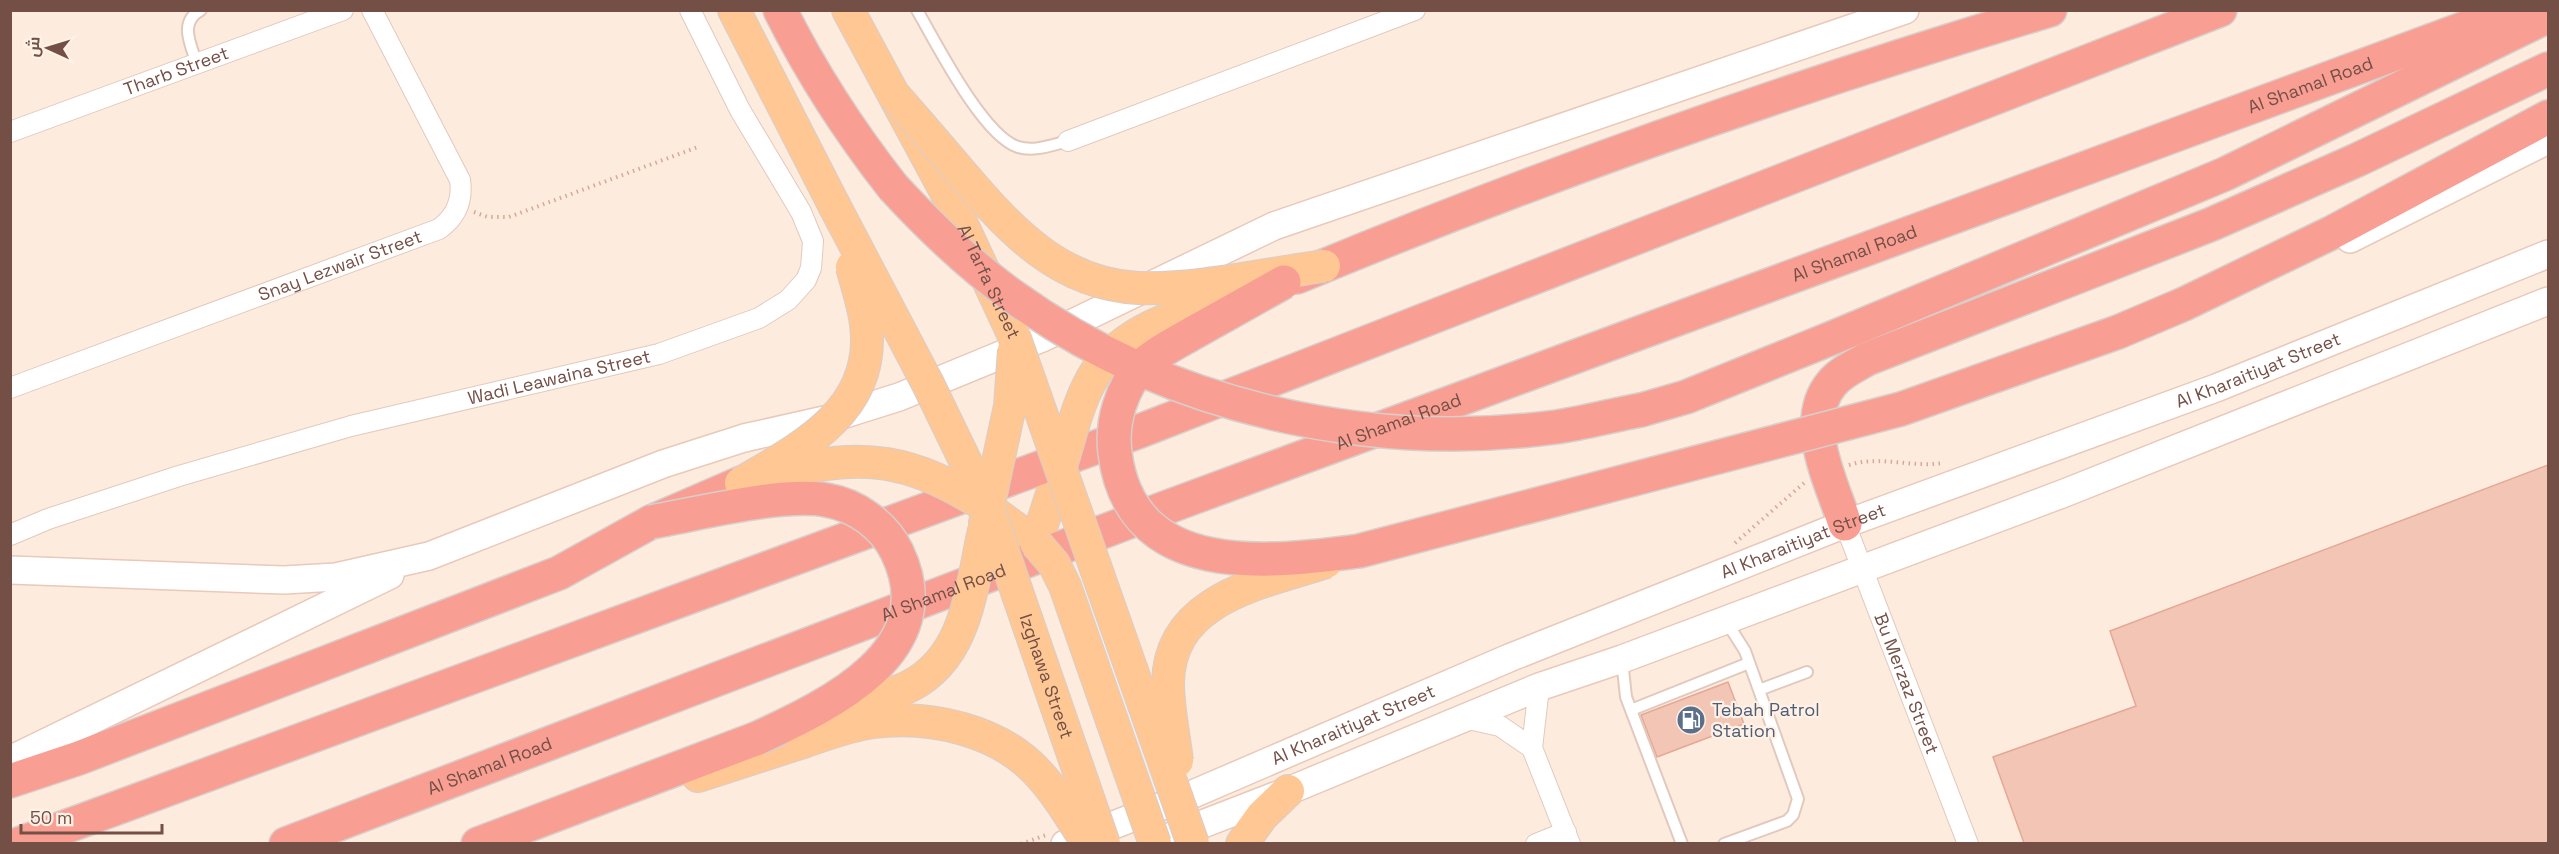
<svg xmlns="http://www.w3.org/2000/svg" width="2559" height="854" font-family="'Space Grotesk',Cairo,sans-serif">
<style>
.building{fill:#f3c5b5;stroke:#e5a895;stroke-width:1.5}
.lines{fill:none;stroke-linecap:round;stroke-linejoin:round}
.lane-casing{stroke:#e2c9bd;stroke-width:14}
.street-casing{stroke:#e2c9bd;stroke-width:22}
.secondary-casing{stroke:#e8c9ba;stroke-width:30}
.primary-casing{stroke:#d8cecb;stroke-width:34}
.highway-casing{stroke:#d8cecb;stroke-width:36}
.path{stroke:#d7a899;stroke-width:4;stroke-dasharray:1.5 4.5;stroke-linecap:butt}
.lane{stroke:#fff;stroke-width:10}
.street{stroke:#fff;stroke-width:20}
.secondary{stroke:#fff;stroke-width:27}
.primary{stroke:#fec794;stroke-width:32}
.highway{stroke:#f99e93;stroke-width:33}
.primary-bridge-casing{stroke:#d8cecb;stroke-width:34;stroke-linecap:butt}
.highway-bridge-casing{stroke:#d8cecb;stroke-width:36;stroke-linecap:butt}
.primary-bridge{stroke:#fec794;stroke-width:32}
.highway-bridge{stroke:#f99e93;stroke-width:33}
.labels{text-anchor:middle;stroke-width:4.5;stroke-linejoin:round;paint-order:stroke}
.street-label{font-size:18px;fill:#734f46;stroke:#fff1e5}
.service-label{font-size:18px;fill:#4e5e75;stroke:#fff1e5;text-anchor:start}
</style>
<rect width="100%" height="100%" fill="#fdecde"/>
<path class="building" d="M2548,465v378h-524l-31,-86 143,-51 -26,-75z
M1728,682l16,42 -87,33 -16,-42z"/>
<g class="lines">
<g class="lane-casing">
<path id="lane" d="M917,10c19,33 66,126 101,137 16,5 34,-2 50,-6
M197,64c-6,-19 -19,-42 4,-54
M1622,660l4,37 56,147
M1759,690l48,-18
M1631,710l118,-47
M1724,844l63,-23 6,-6 5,-16 -53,-148 -19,-30"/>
</g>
<g class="street-casing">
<g id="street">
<path id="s1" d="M10,132l333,-122"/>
<path d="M1068,141l347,-131"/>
<path id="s2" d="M10,388l429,-159c17,-12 24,-28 21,-49l-88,-170"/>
<path id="s3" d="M1845,524l123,320"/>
<path id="s4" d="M10,535l38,-16 131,-43 172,-50 308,-72 100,-36 29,-18 18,-20 5,-12 2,-27 -12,-29 -61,-102 -50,-100"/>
<path d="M1539,687l-7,61 38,96"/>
<path d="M1464,718l36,8 32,22"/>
<path d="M1536,844l30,-12"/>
</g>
</g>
<g class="secondary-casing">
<g id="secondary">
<path d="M2350,239l198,-99"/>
<path d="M10,570l274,10 52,-3 93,-21 234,-92 81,-26 85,-19 70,-22 143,-59 232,-112 631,-216"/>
<path d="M10,760l380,-185"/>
<path id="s5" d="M1065,844l128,-50 316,-136 336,-134 371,-136 332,-134"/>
<path d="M1151,844l137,-53 251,-104 83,-28 440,-165 486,-193"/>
</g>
</g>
<g class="primary-casing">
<g id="primary">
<path d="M734,10l100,195"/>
<path id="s6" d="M848,10l105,195 61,131"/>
<path d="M985,523l3,-15 48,35 25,-77"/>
<path d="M698,776l105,-34"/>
<path d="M1242,844l20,-28 26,-25"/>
</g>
</g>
<g class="highway-casing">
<g id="highway">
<path d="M780,10c32,64 69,121 113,177"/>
<path d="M1297,277c245,-102 498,-191 753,-267"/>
<path d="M2118,332l66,-28 147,-71 217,-116"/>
<path d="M1641,410l45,-13 146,-59 393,-164 323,-158"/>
<path d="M1845,524c-13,-41 -46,-102 -13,-141 9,-11 23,-17 35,-24l345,-135 145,-64 191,-91"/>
<path d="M10,781l69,-23 480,-185 92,-51 90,-39"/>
<path d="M19,844l1121,-413 1080,-421"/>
<path id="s7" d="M286,844l879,-336 1349,-498"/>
<path d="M478,844l280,-106"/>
</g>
</g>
<path class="path" d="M474,212l14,5h21l189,-70
M1849,465c31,-10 63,3 94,-2
M1735,543l69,-60
M1021,844l25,-9"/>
<use href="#lane" class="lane"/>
<use href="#street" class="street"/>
<use href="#secondary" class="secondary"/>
<use href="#primary" class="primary"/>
<use href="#highway" class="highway"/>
<g class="primary-bridge-casing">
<g id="primary-bridge">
<path d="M895,96c23,26 46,53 69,80 47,55 96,108 174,112 58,2 128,-14 186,-22"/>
<path id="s8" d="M834,205l94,179 60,124 116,336"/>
<path d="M1014,336l179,508"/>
<path d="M1061,466c10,-31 17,-66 35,-94 34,-50 100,-62 153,-79"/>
<path d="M777,474c87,-23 136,-15 211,34"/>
<path d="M741,483c57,-34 127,-68 126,-144 0,-25 -9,-49 -15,-72"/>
<path d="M988,508l22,-102 4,-56"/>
<path d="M1036,543l18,21 11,22 90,258"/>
<path d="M832,715c26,-9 53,-17 78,-29 58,-30 61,-99 74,-156"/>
<path d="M803,742c24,-8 47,-17 71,-20 56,-7 124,8 163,50 20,21 35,47 51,72"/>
<path d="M1177,761c-3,-26 -9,-52 -9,-78 1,-85 94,-100 158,-121"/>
</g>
</g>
<g class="highway-bridge-casing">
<path id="highway-bridge" d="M893,187c37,40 76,78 121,110 154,111 354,155 542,130 28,-4 57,-12 85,-17
M1284,282c-30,17 -61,34 -91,51 -17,10 -36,19 -50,32 -22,22 -32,58 -28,88 16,127 153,110 244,98l542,-142 217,-77
M651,522c46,-8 132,-30 175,-22 30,5 58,25 71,52 48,99 -68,153 -139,186"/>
</g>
<use href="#primary-bridge" class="primary-bridge"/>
<use href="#highway-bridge" class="highway-bridge"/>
</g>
<defs>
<g id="fuel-disc" transform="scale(1.5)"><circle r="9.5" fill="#5c6f8a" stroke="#fff1e5"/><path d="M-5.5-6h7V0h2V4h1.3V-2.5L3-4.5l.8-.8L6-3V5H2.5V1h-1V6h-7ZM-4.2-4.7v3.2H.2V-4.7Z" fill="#fff"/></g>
</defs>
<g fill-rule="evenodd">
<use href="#fuel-disc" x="1691" y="720"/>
</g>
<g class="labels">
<g class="street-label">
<text dy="6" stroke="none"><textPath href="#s1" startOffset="177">Tharb Street</textPath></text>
<text dy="6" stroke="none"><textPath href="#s7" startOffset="2162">Al Shamal Road</textPath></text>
<text dy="6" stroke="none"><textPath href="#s7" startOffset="1676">Al Shamal Road</textPath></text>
<text dy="6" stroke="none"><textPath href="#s2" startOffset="352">Snay Lezwair Street</textPath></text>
<text dy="6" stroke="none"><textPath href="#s6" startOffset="306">Al Tarfa Street</textPath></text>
<text dy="6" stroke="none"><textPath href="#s5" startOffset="1284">Al Kharaitiyat Street</textPath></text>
<text dy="6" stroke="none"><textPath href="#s4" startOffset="572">Wadi Leawaina Street</textPath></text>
<text dy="6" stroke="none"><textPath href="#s7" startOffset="1190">Al Shamal Road</textPath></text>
<text dy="6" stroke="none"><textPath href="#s5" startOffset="798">Al Kharaitiyat Street</textPath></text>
<text dy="6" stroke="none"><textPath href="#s7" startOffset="704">Al Shamal Road</textPath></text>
<text dy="6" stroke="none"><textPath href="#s8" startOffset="518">Izghawa Street</textPath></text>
<text dy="6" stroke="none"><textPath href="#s3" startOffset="171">Bu Merzaz Street</textPath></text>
<text dy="6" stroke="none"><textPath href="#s5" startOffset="312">Al Kharaitiyat Street</textPath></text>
<text dy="6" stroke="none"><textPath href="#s7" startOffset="218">Al Shamal Road</textPath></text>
</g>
<g class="service-label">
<text x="1712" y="716">Tebah Patrol<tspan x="1712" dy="21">Station</tspan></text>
</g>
</g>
<rect width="2559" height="854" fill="none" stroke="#734f46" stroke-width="24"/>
<g transform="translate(48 48) rotate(274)" stroke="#fff1e5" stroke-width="4.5" paint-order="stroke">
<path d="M0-4.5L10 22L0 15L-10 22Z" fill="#734f46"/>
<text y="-9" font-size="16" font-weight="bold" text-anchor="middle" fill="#734f46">ش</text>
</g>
<path d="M21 824v9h141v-9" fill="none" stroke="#734f46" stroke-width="3"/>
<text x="30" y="824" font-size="18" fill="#734f46" stroke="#fff1e5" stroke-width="4.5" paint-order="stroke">50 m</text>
</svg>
